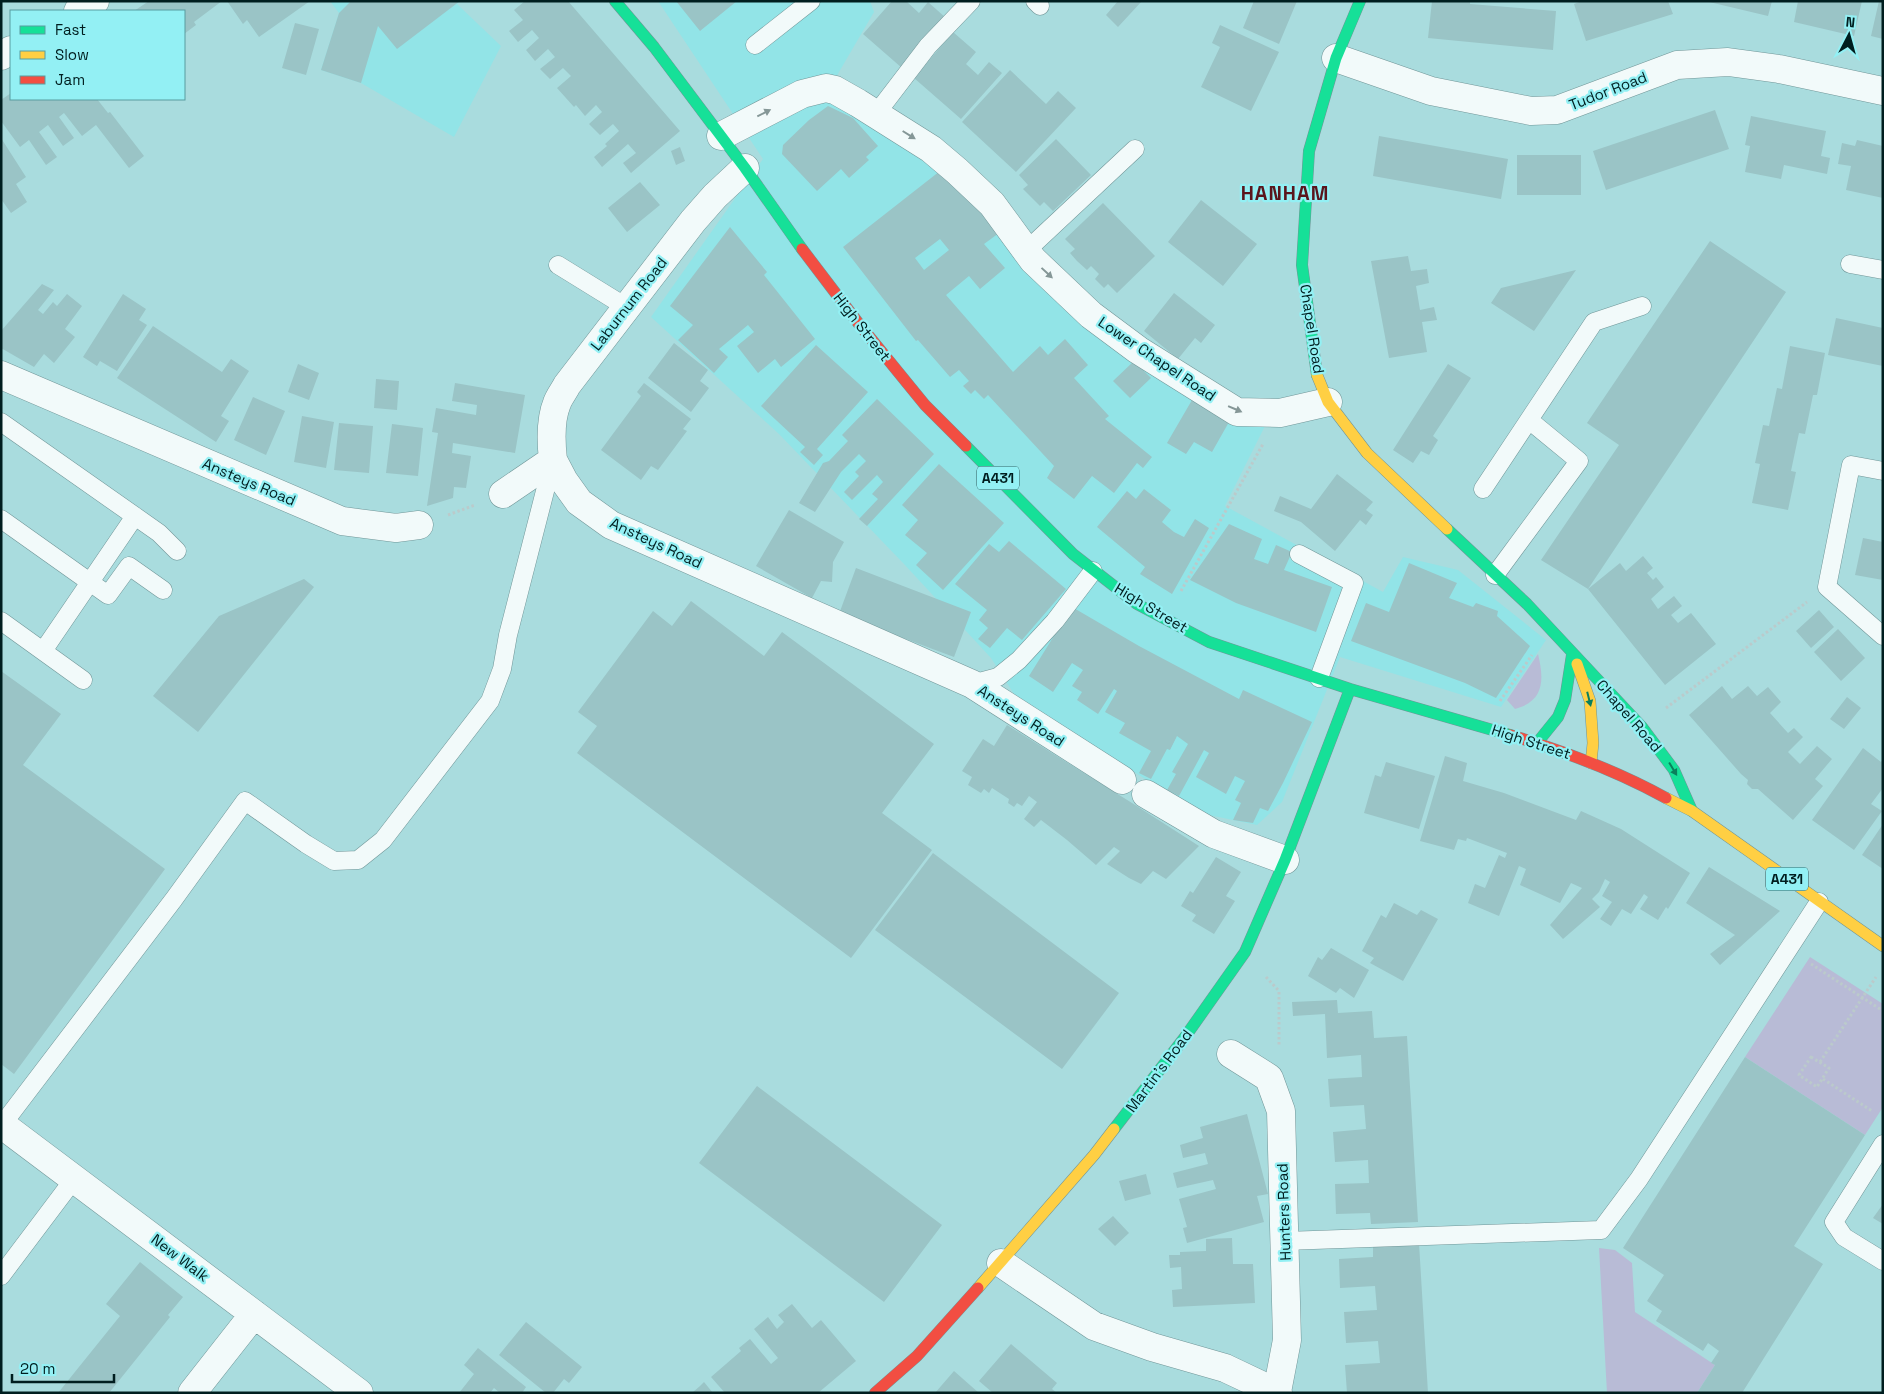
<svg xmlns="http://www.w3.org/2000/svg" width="1884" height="1394" font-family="'Space Grotesk',sans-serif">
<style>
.built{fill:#92e4e7}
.green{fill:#b8bbd6}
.building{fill:#9ac4c6;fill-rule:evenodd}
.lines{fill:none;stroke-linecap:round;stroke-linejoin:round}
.lane-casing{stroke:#719698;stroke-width:19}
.street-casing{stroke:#719698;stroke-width:29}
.fast-casing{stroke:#719698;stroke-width:12}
.slow-casing{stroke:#719698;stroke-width:12}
.jam-casing{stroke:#719698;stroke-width:12}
.path{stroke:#bbcacb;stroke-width:3;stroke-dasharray:2.5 2.5;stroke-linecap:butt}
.lane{stroke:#f2fafa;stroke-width:18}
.street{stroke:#f2fafa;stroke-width:28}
.fast{stroke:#16e098;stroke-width:11}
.slow{stroke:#ffcf43;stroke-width:11}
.jam{stroke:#f24e42;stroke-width:11}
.oneway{fill:#859797}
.oneway2{fill:#0b7f5c}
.labels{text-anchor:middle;stroke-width:4.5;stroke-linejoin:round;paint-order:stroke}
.shield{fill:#93f0f4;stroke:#2c5d5f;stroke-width:1}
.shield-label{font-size:14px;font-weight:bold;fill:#001e1f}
.street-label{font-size:15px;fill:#001e1f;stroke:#93f0f4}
.district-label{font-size:20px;font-weight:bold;letter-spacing:1px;fill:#5a151c;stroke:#93f0f4}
</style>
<rect width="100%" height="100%" fill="#a9dcde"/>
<path class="built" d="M330,1h130l-3,3 44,42 -47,91 -93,-54 -40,-13 18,-57z
M658,1h212l4,11 -49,84 105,59 94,103 242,166 -41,82 158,86 20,-35 55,13 88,70 -45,67 -161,-50 -58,145 -25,23 -48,-10 -30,-14 -165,-107 -23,-36 -87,-94 -125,-130 -128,-117 112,-158z"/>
<path class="green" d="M1538,654c6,25 7,47 -23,55l-8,-9z
M1810,957l73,47v103l-18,28 -120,-78z
M1599,1248l16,2 17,13 3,49 80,53 -18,28h-90z"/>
<path class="building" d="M149,1h73l-28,21 2,3 -12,9v-23h-50z
M227,1h83l-51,36 -12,-17 -4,4z
M351,1h109l-63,48 -19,-23 -17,57 -40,-13 18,-57z
M525,1h43l112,130 -49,42 -8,-10 13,-10 -8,-9 -26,23 -8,-10 13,-11 -2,-2 14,-13 -6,-7 -13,11 -11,-11 13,-12 -6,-7 -11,11 -9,-11 -2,2 -17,-19 14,-12 -8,-8 -13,11 -10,-10 15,-12 -7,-8 -13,12 -9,-11 13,-12 -7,-8 -14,12 -9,-11 14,-11 -9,-10z
M676,1h61l-37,30z
M892,1h14l13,12 9,-11 18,16 -44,50 -39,-34z
M1118,1h24l-24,26 -12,-12z
M1254,1h43l-18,43 -36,-16z
M1432,1h38v3l86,7 -3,39 -125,-12z
M1582,1h86l5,13 -87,27 -12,-37z
M1705,1h67l-4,15z
M1798,1h64l-8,35 -60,-14z
M1879,1h4v38l-12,-3z
M295,23l24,6 -13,46 -24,-7z
M1220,25l59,27 -28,59 -50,-24 19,-40 -8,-4z
M953,32l23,20 -10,12 12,11 11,-13 13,11 -41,46 -47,-41z
M1010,70l36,34 12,-13 18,17 -60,64 -54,-50z
M11,93v6h86l11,14 2,-1 34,44 -15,12 -33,-43 -14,11 -18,-23 -5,4 15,21 -11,8 -15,-21 -9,7 18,25 -11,8 -17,-25 -9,7 -19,-26v-21z
M828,106l25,12 25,28 -12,11 3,3 -20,18 -8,-9 -24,22 -35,-37 1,-9 26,-25z
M1715,110l14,39 -123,41 -13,-39z
M1751,116l75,15 -5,25 9,2 -3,16 -43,-9 -3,14 -36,-7 5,-26 -5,-1z
M1379,136l129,23 -7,40 -128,-23z
M1,138l25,39 -10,7 11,18 -16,11 -10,-14z
M1056,139l35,36 -38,36 -9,-9 -4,4 -17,-17 5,-4 -9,-10z
M1857,140l26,6v52l-37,-8 5,-24 -13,-2 4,-21 13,3z
M680,147l5,14 -9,4 -5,-14z
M1517,155h64v40h-64z
M940,171l39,37 20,25 -15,11 21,24 -25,21 -11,-13 -23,19 67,77 27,-26 8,9 17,-16 23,26 -14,13 35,38 -4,3 47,38 -9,11 -6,-5 -23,30 -22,-17 -18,23 -27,-21 7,-12 -66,-71 -4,4 -9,-9 -4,4 -8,-8 6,-5 -10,-11 -9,7 -32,-37 -2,1 -73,-94zM940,239l9,11 -25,20 -9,-12z
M640,182l20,23 -33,27 -19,-24z
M1201,200l56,44 -34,42 -55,-44z
M1103,203l52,53 -38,37 -9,-9 -4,4 -9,-9 4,-5 -8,-8 -4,4 -10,-9 -7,-8 5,-4 -10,-10z
M730,227l37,45 -3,3 51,64 -34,28 -6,-8 -17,14 -21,-27 17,-14 -6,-7 -29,24 9,8 -14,16 -36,-33 15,-15 -23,-19z
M1710,241l76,51 -198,297 -47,-29 78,-115 -32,-22z
M1408,256l3,15 16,-2 2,14 -13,3 4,24 14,-3 3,13 -15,2 5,30 -38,6 -18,-97z
M1576,270l-42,61 -43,-28 10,-15z
M42,284l12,6 -16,20 5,4 10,-12 4,4 10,-12 15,12 -17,23 10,8 -21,26 -10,-9 -10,13 -33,-19v-17z
M1174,293l41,32 -14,18 -6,-5 -17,21 -34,-28z
M123,294l23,15 -7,11 8,5 -30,46 -17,-10 -3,5 -14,-9z
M1836,318l47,10v38l-55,-11z
M153,326l69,46 9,-13 18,12 -28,45 8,5 -13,21 -99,-64z
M674,343l34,27 -8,11 9,7 -18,24 -43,-34z
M816,345l52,47 -51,57 6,6 -9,10 -14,-13 5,-5 -44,-41z
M1790,346l35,7 -8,42h-4l-8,39 -6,-1 -8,38 5,1 -8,38 -36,-7 8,-39 -5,-1 8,-38 6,1 8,-38 5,1z
M1134,361l17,17 -21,20 -17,-17z
M298,364l21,9 -10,27 -21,-8z
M1448,364l23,14 -38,58 5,4 -9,15 -8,-4 -8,12 -20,-13z
M376,379l23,2 -2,29 -23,-2z
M455,383l70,12 -10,58 -62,-10 -1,10 19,3 -5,32 -12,-1 -1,11 -26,8 11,-73 -6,-1 4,-24 40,7 1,-10 -25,-4z
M644,383l47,36 -8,10 4,2 -29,39 -7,-4 -10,14 -40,-30 40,-54 -4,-4z
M253,397l32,14 -19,44 -32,-15z
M877,399l57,55 -67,72 -8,-7 19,-20 -6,-5 11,-12 -6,-7 -25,25 -8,-8 15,-16 -4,-4 11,-11 -7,-7 -18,18 -26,40 -16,-9 24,-40 6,-2 19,-20 -6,-6z
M1192,400l37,22 -17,30 -18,-10 -8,12 -19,-11z
M302,416l32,6 -8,46 -32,-6z
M339,423l34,3 -4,47 -35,-3z
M392,424l31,4 -5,48 -32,-3z
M939,464l65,59 -61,67 -27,-25 11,-12 -22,-18 13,-15 -16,-15z
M1337,474l36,28 -7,8 7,5 -7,10 -6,-5 -25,31 -34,-29 -27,-11 6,-15 31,13z
M1144,489l27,21 -9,12 12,10 10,5 11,-18 14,9 -37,66 -32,-20 5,-7 -48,-40 30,-36 9,8z
M789,510l55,32 -11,20 -1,20 -11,-1 -9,17 -56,-32z
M1229,524l33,15 -8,20 14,5 8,-19 16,7 -8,18 48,17 -16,45 -80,-29 -46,-23z
M1863,538l20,4v38l-28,-5z
M1009,541l57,48 -44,51 -15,-12 -17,20 -12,-9 10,-11 -9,-8 8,-10 -32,-26 34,-40 10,8z
M1643,556l10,12 -6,5 6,7 3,-3 8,10 -13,12 7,10 16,-13 8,10 -11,9 7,8 13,-10 25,31 -51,41 -77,-96 32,-26 6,8z
M1409,563l48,20 -8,15 24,9 3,-4 22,8 -1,5 33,30 -34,52 -31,-15 -114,-42 15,-38 23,9z
M856,568l115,44 -17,45 -115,-43z
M304,579l10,8 -116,145 -45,-36 66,-80z
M691,601l73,55 18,-24 152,112 -52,69 50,37 -81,108 -274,-205 20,-27 -19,-14 75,-101 19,15z
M1072,607l67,39 100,53 4,-9 69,32 -29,61 -15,28 -8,-3 -7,15 -20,-3 8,-17 -6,-3 10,-19 -10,-5 -9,18 -30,-17 13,-24 -5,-3 -25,46 -12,-6 9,-16 -4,-2 16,-28 -11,-8 -7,14 -3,-1 -16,30 -12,-6 12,-22 -32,-18 6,-10 -20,-11 12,-21 -3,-2 -16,25 -21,-14 5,-8 -10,-6 11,-16 -11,-7 -19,29 -24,-16z
M1819,610l15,17 -23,21 -15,-17z
M1838,629l27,29 -24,23 -27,-29z
M1,671l60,43 -38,51 142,104 -151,205 -13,-10z
M1722,686l10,13 16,-13 9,10 11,-9 13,15 -11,11 18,20 6,-5 9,9 -15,15 12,12 17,-18 15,13 -17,20 8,7 -30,34 -35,-31h-6l-5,-5 1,-4 -7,-6 -52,-59z
M1847,697l14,11 -17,21 -14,-10z
M1007,725l125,78 67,43 -33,33 -13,-8 -12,13 -12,-6 -22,-14 13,-13 -6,-4 -18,18 -29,-25 -26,-20 -7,7 -10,-8 13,-17 -8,-6 -7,10 -5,-3 -3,4 -6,-4 1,-4 -17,-11 -3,5 -5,-4 -3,4 -13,-8 4,-8 -10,-6 21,-32 11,7z
M1863,748l18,14 2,-3v29l-12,16 11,7 -28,39 -42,-30z
M1445,756l22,7 -4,18 41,12 72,27 5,-9 40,18 69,44 -22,36 -2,-2 -8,13 -18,-11 8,-12 -4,-3 -13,20 -9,-5 -11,17 -11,-7 12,-17 -10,-6 8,-14 -5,-3 -6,13 -7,7 8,8 -37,32 -13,-14 32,-37 -11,-5 -11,20 -40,-18 6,-16 -7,-3 -20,50 -31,-13 7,-19 10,4 14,-33 6,3 2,-5 -40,-15 -1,3 -8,-2 -4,11 -34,-9z
M1386,762l49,14 -16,53 -55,-16 11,-38 6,2z
M1883,824v45l-21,-14z
M933,853l186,140 -57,76 -187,-139z
M1216,857l25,15 -15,24 9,5 -21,33 -22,-13 4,-6 -15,-9 9,-15 3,2z
M1709,867l71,44 -60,54 -10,-11 25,-19 -49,-32z
M1394,903l23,12 4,-5 17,9 -35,62 -33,-18 4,-5 -12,-7 19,-36 5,3z
M1331,948l38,22 -15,28 -14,-10 -4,5 -28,-17 10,-19 4,3z
M1337,1000l1,13 34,-2 2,27 33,-2 11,186 -47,2 -1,-11 -34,1 -1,-30 34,-1 -1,-23 -33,2 -2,-30 33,-3 -2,-24 -34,2 -2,-28 34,-2 -1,-22 -34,3 -2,-44 -32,2 -1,-14z
M1745,1057l120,78 -71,111 29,18 -81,129h-45l18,-28 -4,-2 8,-12 -11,-8 -5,8 -47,-30 6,-10 -15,-10 17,-26 -41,-27z
M757,1086l185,139 -58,77 -185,-139z
M1247,1114l21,80 -11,2 7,26 -77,21 -4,-15 4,-1 -8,-28 37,-10 -3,-9 -36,8 -4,-15 35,-9 -3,-11 -22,5 -3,-13 23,-7 -3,-11z
M1146,1174l5,20 -26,7 -6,-20z
M1883,1204v20l-10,-6z
M1113,1216l16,17 -14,13 -17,-17z
M1232,1238l1,26h20l2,39 -82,4 -1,-17 10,-1 -1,-22 -11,1 -1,-13h11v-3l26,-1v-12z
M1419,1243l9,150h-81l-2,-28 35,-2 -2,-22 -32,2 -2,-31 33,-2 -2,-24 -35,2 -1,-29 34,-2v-11z
M140,1262l43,35 -15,18 2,2 -61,76h-51l62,-77 -14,-12z
M792,1304l20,24 9,-8 35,41 -38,32h-93l-14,-16 30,-26 -2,-3 11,-9 21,25 7,-6 -24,-29 14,-12 9,12 7,-7 -6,-7z
M526,1322l56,45 -13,16 -5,-4 -11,14h-7l-47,-38z
M1011,1344l46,39 -5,6 5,4h-64l-14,-12z
M478,1348l48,39 -4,6h-22l-6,-5 -4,5h-31l15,-19 -10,-9z
M954,1371l25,22h-44z
M704,1382l9,11h-21l8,-7z"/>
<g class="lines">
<g class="lane-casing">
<path id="lane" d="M1035,1l5,5
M755,45l56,-44
M876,114l52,-68 43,-45
M1026,251l109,-102
M1850,264l33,6
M558,265l68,42
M1,422l158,111 18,18
M1883,471l-32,-6 -24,122 56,49
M1483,489l111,-167 48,-16
M1,519l107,76 21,-29 34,24
M1299,554l55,29 -35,95
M1495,575l84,-114 -50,-41
M1,621l82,59
M43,651l92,-135
M972,684l26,-7 21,-17 36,-39 38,-50
M2,1125l172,-226 71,-98 61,43 28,17 24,-1 25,-20 107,-139 12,-32 6,-34 45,-175
M1883,1144l-49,78 10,15 39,24
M1285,1241l316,-11 38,-51 180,-277
M1,1276l73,-97"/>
</g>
<g class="street-casing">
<path id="street" d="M78,11l17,-10
M1,56l10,-6
M1336,58l95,33 100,20 26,-1 120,-45 51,-3 51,7 104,22
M721,136l81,-42 24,-6 9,2 23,13 73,46 26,22 35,33 41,56 58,55 47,35 99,62 43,1 48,-11
M1,375l341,146 54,7 23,-3
M553,460c-2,-18 -3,-40 4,-57 2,-6 7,-12 10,-18l126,-164 22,-25 30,-28
M503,494l50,-34 11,21 15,21 32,23 361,159 150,96
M1146,794l68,40 71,26
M1231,1054l38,24 12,33 6,229 -10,52
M1,1124l358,269
M1001,1263l93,63 58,21 73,21 53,25
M192,1393l62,-79"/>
</g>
<g class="fast-casing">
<path id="fast" d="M615,1l39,46 91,121 57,81
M1317,375l-15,-110 7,-114 27,-93 24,-57
M966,446l107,108 64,50 72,38 141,47 160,46
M1447,529l80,75 115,123 32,43 18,41
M1537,743l21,-26 7,-17 7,-45
M1114,1129l71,-92 60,-85 40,-92 65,-171"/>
</g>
<g class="slow-casing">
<path id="slow" d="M1317,375l11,27 39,51 80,76
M1577,664l13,37 3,42 -2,20
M1666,798l26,13 191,135
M978,1288l116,-133 20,-26"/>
</g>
<g class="jam-casing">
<path id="jam" d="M802,249l57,75 66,81 41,41
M1510,735c54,16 107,36 156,63
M875,1393l42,-37 61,-68"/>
</g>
<path class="path" d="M448,515l27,-10
M1181,591l82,-147
M1500,701l32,-46
M1666,708l141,-106
M1811,964l72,47
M1266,977l13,14v55
M1811,1057l18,11 -12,19 -18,-12z
M1820,1062l56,-85
M1823,1079l49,32"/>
<use href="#lane" class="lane"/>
<use href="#street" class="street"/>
<use href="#fast" class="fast"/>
<use href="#slow" class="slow"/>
<use href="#jam" class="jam"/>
</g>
<defs><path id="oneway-solid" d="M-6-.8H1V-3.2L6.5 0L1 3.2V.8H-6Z" transform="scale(1.25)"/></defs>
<g class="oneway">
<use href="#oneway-solid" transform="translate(764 113) rotate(-27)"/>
<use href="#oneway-solid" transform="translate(909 135) rotate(32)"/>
<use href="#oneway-solid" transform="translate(1047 273) rotate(43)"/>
<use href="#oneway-solid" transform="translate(1235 409) rotate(23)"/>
</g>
<g class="oneway2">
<use href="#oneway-solid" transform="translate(1589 699) rotate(76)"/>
<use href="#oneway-solid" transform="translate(1673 769) rotate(59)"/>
</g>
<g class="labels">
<g class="shield">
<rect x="977" y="466.5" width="42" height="23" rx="4"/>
<rect x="1766" y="867.5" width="42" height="23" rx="4"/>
</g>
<g class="shield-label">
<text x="998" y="483">A431</text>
<text x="1787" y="884">A431</text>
</g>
<g class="street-label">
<text transform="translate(1608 91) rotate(-21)" y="5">Tudor Road</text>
<text transform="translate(629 304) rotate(-52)" y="5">Laburnum Road</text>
<text transform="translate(862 327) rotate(52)" y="5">High Street</text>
<text transform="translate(1312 329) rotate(81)" y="5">Chapel Road</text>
<text transform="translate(1157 359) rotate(34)" y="5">Lower Chapel Road</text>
<text transform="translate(249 482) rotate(23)" y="5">Ansteys Road</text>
<text transform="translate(656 543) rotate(25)" y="5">Ansteys Road</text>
<text transform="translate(1151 608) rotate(31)" y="5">High Street</text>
<text transform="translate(1021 716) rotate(33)" y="5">Ansteys Road</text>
<text transform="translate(1629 716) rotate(49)" y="5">Chapel Road</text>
<text transform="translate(1531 742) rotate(18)" y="5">High Street</text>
<text transform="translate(1159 1071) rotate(-53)" y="5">Martin's Road</text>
<text transform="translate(1284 1212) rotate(-92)" y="5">Hunters Road</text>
<text transform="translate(180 1258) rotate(37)" y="5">New Walk</text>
</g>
<g class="district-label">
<text x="1285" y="200">HANHAM</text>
</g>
</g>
<rect width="1884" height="1394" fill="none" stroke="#001e1f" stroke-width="5"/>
<rect x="10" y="10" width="175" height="90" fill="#93f0f4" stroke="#589c9f"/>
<rect x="20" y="26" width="25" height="8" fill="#16e098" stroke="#589c9f"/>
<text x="55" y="35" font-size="15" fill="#001e1f">Fast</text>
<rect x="20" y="51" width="25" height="8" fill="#ffcf43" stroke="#589c9f"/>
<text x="55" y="60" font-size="15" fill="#001e1f">Slow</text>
<rect x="20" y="76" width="25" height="8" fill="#f24e42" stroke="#589c9f"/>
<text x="55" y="85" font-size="15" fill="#001e1f">Jam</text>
<g transform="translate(1849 35) rotate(6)" stroke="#93f0f4" stroke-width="4" paint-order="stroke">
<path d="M0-4L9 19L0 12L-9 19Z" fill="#001e1f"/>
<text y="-8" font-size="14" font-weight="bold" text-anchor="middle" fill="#001e1f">N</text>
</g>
<path d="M12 1374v8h102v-8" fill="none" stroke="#001e1f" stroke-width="2.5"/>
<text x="20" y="1374" font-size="15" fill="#001e1f" stroke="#93f0f4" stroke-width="4" paint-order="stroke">20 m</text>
</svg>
